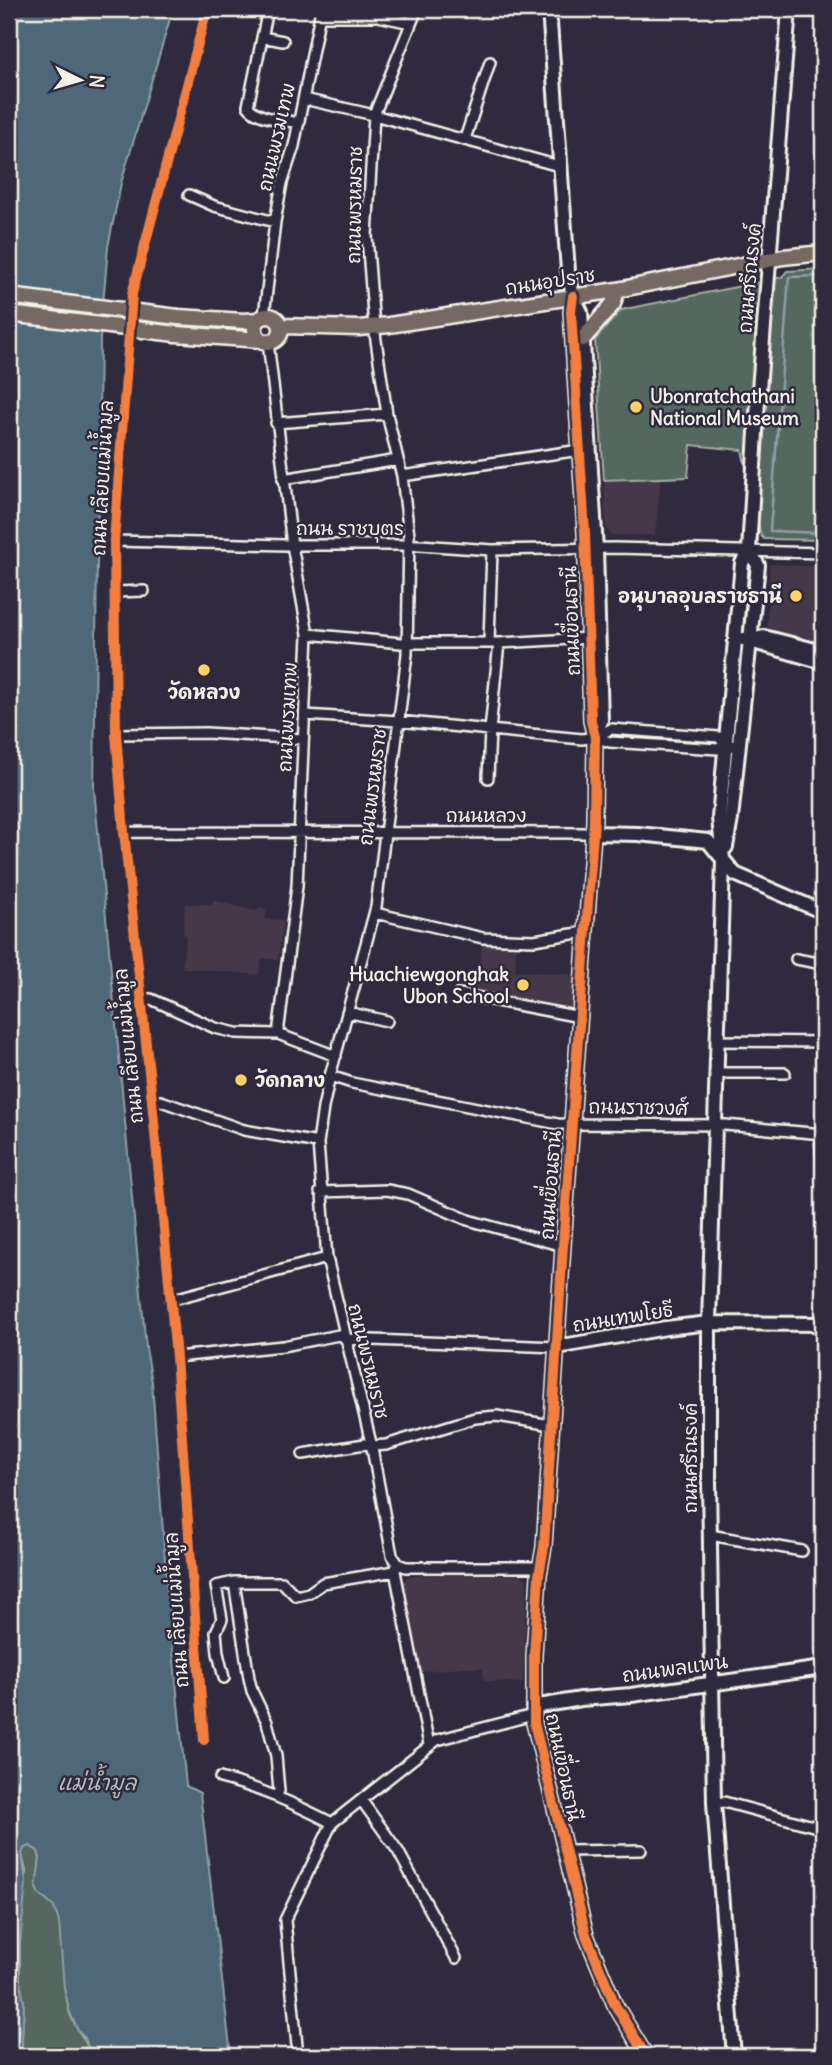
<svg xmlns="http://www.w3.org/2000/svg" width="832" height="2065" font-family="Delius,'Playpen Sans Thai',sans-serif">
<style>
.built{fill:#44394a}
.green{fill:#546861;stroke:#a4aca4;stroke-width:2}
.water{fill:#4f6779;stroke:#919ea5;stroke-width:2}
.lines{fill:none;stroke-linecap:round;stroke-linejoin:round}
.stream{stroke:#919ea5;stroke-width:2.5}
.street-casing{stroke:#f4f1e8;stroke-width:14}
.secondary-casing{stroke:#f4f1e8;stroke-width:18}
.primary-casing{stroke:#f4f1e8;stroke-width:19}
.street{stroke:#2f2a3d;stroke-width:9}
.secondary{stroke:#2f2a3d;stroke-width:12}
.primary{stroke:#766964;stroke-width:14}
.primary-bridge-casing{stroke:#f4f1e8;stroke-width:19;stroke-linecap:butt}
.primary-bridge{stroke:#766964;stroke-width:14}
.cycleway-casing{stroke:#2f2a3d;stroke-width:15}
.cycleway{stroke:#f27e40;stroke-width:10}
.poi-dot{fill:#ffd166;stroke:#2f2a3d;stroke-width:2.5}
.labels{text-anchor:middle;stroke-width:5;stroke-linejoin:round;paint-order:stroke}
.street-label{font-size:19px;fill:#f4f1e8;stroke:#2f2a3d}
.poi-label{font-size:19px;font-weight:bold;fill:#f4f1e8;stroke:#2f2a3d;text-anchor:start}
.water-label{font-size:21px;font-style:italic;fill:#b2babc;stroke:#2f2a3d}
</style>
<rect width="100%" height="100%" fill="#2f2a3d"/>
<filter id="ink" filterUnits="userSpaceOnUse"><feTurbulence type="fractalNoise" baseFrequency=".0143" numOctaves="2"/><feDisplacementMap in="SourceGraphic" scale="14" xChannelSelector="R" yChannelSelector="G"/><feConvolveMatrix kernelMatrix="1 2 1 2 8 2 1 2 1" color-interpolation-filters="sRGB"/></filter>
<g filter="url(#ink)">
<path class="built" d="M661,478l-6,57h-43l-6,-6 -2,-49z
M770,564l53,3v76l-53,-14 -3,-4z
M214,900l41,11 6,-3 5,2v9l18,1 -6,40 -16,-2 -3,17 -77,-7 4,-31 -3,-6 2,-27h28z
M483,940l34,5 -2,26 59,4 -3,38 -100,-18 4,-26 4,1z
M458,1574l64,1 5,5 -4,103 -39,-2 -1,-13 -19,-1 -44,5 -7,-28 -9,-63 4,-5z"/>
<path class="green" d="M823,269v271l-59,-1 -3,-3 -19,-86 -51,-5 -3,32 -84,3 -9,-140 26,-30 120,-24 41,-9 5,-6z
M30,1846l8,5 2,8 -4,29c5,7 13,12 18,19 13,23 7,77 16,107 6,17 16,24 21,42h-70l3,-53 -4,-21v-40l6,-71 -4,-17 2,-6z"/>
<path class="water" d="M9,9h164l-52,174 -13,64 -8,92 -6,449 52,560 6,34 15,205 19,199 14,7 31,263h-140l-6,-18 -7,-7 -8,-18 -6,-25 -5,-66 -5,-15 -15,-13 -3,-6 4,-30 -2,-7 -8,-5 -6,2 -2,6 4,28 -6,60v40l4,21 -3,53h-12z"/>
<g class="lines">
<path class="stream" d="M779,410l10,-133 34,-1
M778,424l-8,107 53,2"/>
<g class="street-casing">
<path id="street" d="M268,9l-20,97c9,13 36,14 51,17
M743,9l46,4
M321,16h57l33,7
M262,37l21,4
M304,99l70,16 185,51
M465,139l25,-77
M189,195l25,11 61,16
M264,316l11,-94 7,-39 12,-37 27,-137
M268,342l24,203 16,89 -11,252 -19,148 58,22
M276,423l111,-9
M402,476l178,-26
M283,479l115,-19
M114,541l172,4h134l72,5 122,-2 209,5
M114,592l30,-1
M308,634l93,9h98l91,-5
M489,642l3,-92
M305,715l93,6 184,18 13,-2 16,-8 108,8 6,8
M116,734l90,-1 97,6
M595,737l15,5 108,7 7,-4 13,1
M488,778l2,-48 9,-87
M124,832l469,1
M375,913l108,25 51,2 51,-8
M796,959l27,5
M459,994l121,23
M141,999h10l64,29 21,5 42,1
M347,1012l40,9
M716,1041l107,1
M715,1073h70
M330,1076l22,7 206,41 167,1 98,9
M152,1101h9l83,29 74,13
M820,1134l3,40
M320,1192l67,-2 21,4 60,26 95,26
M170,1300l157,-42
M345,1339l212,8
M176,1357l107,-11 61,-12
M372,1446l14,-1 89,-27 22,-2 54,9
M303,1454l68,-11
M710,1535l92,16
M398,1564l-6,-9 -21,-112 -44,-185 -9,-115 5,-35 7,-32 46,-169 31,-253 2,-119 -7,-59 -15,-62 -13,-87 -7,-91 7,-121 43,-106
M398,1564l8,3h134
M397,1565l-2,6 34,174
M234,1582l15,96 3,13 15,31 9,34 3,35 -2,4
M224,1678l-6,-25 -2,-21 6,-13 -6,-33 18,-4h48l14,14 13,-3 14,-10 72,-12
M204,1740l-28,-383 -24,-256 -28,-269 -8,-98 -2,-193 18,-247 75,-285
M220,1778c40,10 75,26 112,45
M362,1801l36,50 58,107
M714,1803l10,-1 89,24
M565,1851l76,-1
M298,2056l-13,-136 47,-97 105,-83 96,-25
M823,2056v-1"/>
</g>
<g class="secondary-casing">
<path id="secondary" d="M549,9l19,262 5,25 8,16 15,237 5,172 -6,16
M573,296l-2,16 14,221 6,188 4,16 -1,84 -31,425 -19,301 -5,28 -5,81v67l52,212 29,70 31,51
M743,639l80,23
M750,640l14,-3 59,15
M593,833l45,1 70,7 27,33 88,38
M726,847l5,-28 27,-254 -9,-14
M557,1347l109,-19 43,-5 114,1
M533,1707l48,-8 50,-4 192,-27
M734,2056l-20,-253 -5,-323v-157l14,-463 -4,-42 23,-255 7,-12 8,-136 32,-406"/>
</g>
<g class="primary-casing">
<path id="primary" d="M255 329a13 13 0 1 1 26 0a13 13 0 1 1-26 0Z
M178,317l66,4 14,-1
M281,326l78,2 30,-3 228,-35 166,-33 40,-4
M176,334l85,6
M583,339l30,-35 4,-14"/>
</g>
<use href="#street" class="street"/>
<use href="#secondary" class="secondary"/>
<use href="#primary" class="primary"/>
<g class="primary-bridge-casing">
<path id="primary-bridge" d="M9,296l169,21
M9,314l167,20"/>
</g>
<use href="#primary-bridge" class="primary-bridge"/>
<g class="cycleway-casing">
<path id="cycleway" d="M573,296l-2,16 14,221 6,188 4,16 -1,84 -31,425 -19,301 -5,28 -5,81v67l52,212 29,70 31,51
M204,1740l-28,-383 -24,-256 -28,-269 -8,-98 -2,-193 18,-247 75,-285"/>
</g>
<use href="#cycleway" class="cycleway"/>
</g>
</g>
<g class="poi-dot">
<circle cx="636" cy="407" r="7"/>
<circle cx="796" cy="596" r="7"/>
<circle cx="204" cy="670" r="7"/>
<circle cx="523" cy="985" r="7"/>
<circle cx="241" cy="1080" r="7"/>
</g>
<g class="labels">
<g class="street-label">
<text transform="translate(276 137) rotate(-77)" y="7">ถนนพรมเทพ</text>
<text transform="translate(354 205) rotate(-89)" y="7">ถนนพรหมราช</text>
<text transform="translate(749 278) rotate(-85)" y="7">ถนนศรีณรงค์</text>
<text transform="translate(550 281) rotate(-9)" y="7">ถนนอุปราช</text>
<text transform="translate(102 478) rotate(-87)" y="7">ถนน เลียบแม่น้ำมูล</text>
<text x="350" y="535">ถนน ราชบุตร</text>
<text transform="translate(571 621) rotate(-92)" y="7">ถนนเขื่อนธานี</text>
<text transform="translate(287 717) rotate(-87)" y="7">ถนนพรมเทพ</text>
<text transform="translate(372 787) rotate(-83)" y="7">ถนนพรหมราช</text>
<text x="486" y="822">ถนนหลวง</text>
<text transform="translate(128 1046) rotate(-96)" y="7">ถนน เลียบแม่น้ำมูล</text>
<text transform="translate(638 1107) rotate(1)" y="7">ถนนราชวงศ์</text>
<text transform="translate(550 1185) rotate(-86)" y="7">ถนนเขื่อนธานี</text>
<text transform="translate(623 1317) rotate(-9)" y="7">ถนนเทพโยธี</text>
<text transform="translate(369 1361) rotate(76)" y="7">ถนนพรหมราช</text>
<text transform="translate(690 1458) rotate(-90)" y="7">ถนนศรีณรงค์</text>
<text transform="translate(176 1610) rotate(-94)" y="7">ถนน เลียบแม่น้ำมูล</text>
<text transform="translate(675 1668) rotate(-8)" y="7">ถนนพลแพน</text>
<text transform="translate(564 1767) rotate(78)" y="7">ถนนเขื่อนธานี</text>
</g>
<g class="poi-label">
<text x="650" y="403">Ubonratchathani<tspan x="650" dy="22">National Museum</tspan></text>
<text x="782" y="603" text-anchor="end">อนุบาลอุบลราชธานี</text>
<text x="204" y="699" text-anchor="middle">วัดหลวง</text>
<text x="509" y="981" text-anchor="end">Huachiewgonghak<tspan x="509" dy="22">Ubon School</tspan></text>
<text x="255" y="1087">วัดกลาง</text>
</g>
<g class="water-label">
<text x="97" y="1790">แม่น้ำมูล</text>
</g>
</g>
<rect width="832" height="2065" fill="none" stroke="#2f2a3d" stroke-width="35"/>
<rect x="18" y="18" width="797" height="2030" fill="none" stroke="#f4f1e8" stroke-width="2.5" filter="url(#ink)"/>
<g transform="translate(80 80) rotate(95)" stroke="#2f2a3d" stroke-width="5" paint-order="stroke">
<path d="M0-5L12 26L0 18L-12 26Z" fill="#f4f1e8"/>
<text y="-10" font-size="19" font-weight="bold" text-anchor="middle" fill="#f4f1e8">N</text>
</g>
</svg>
